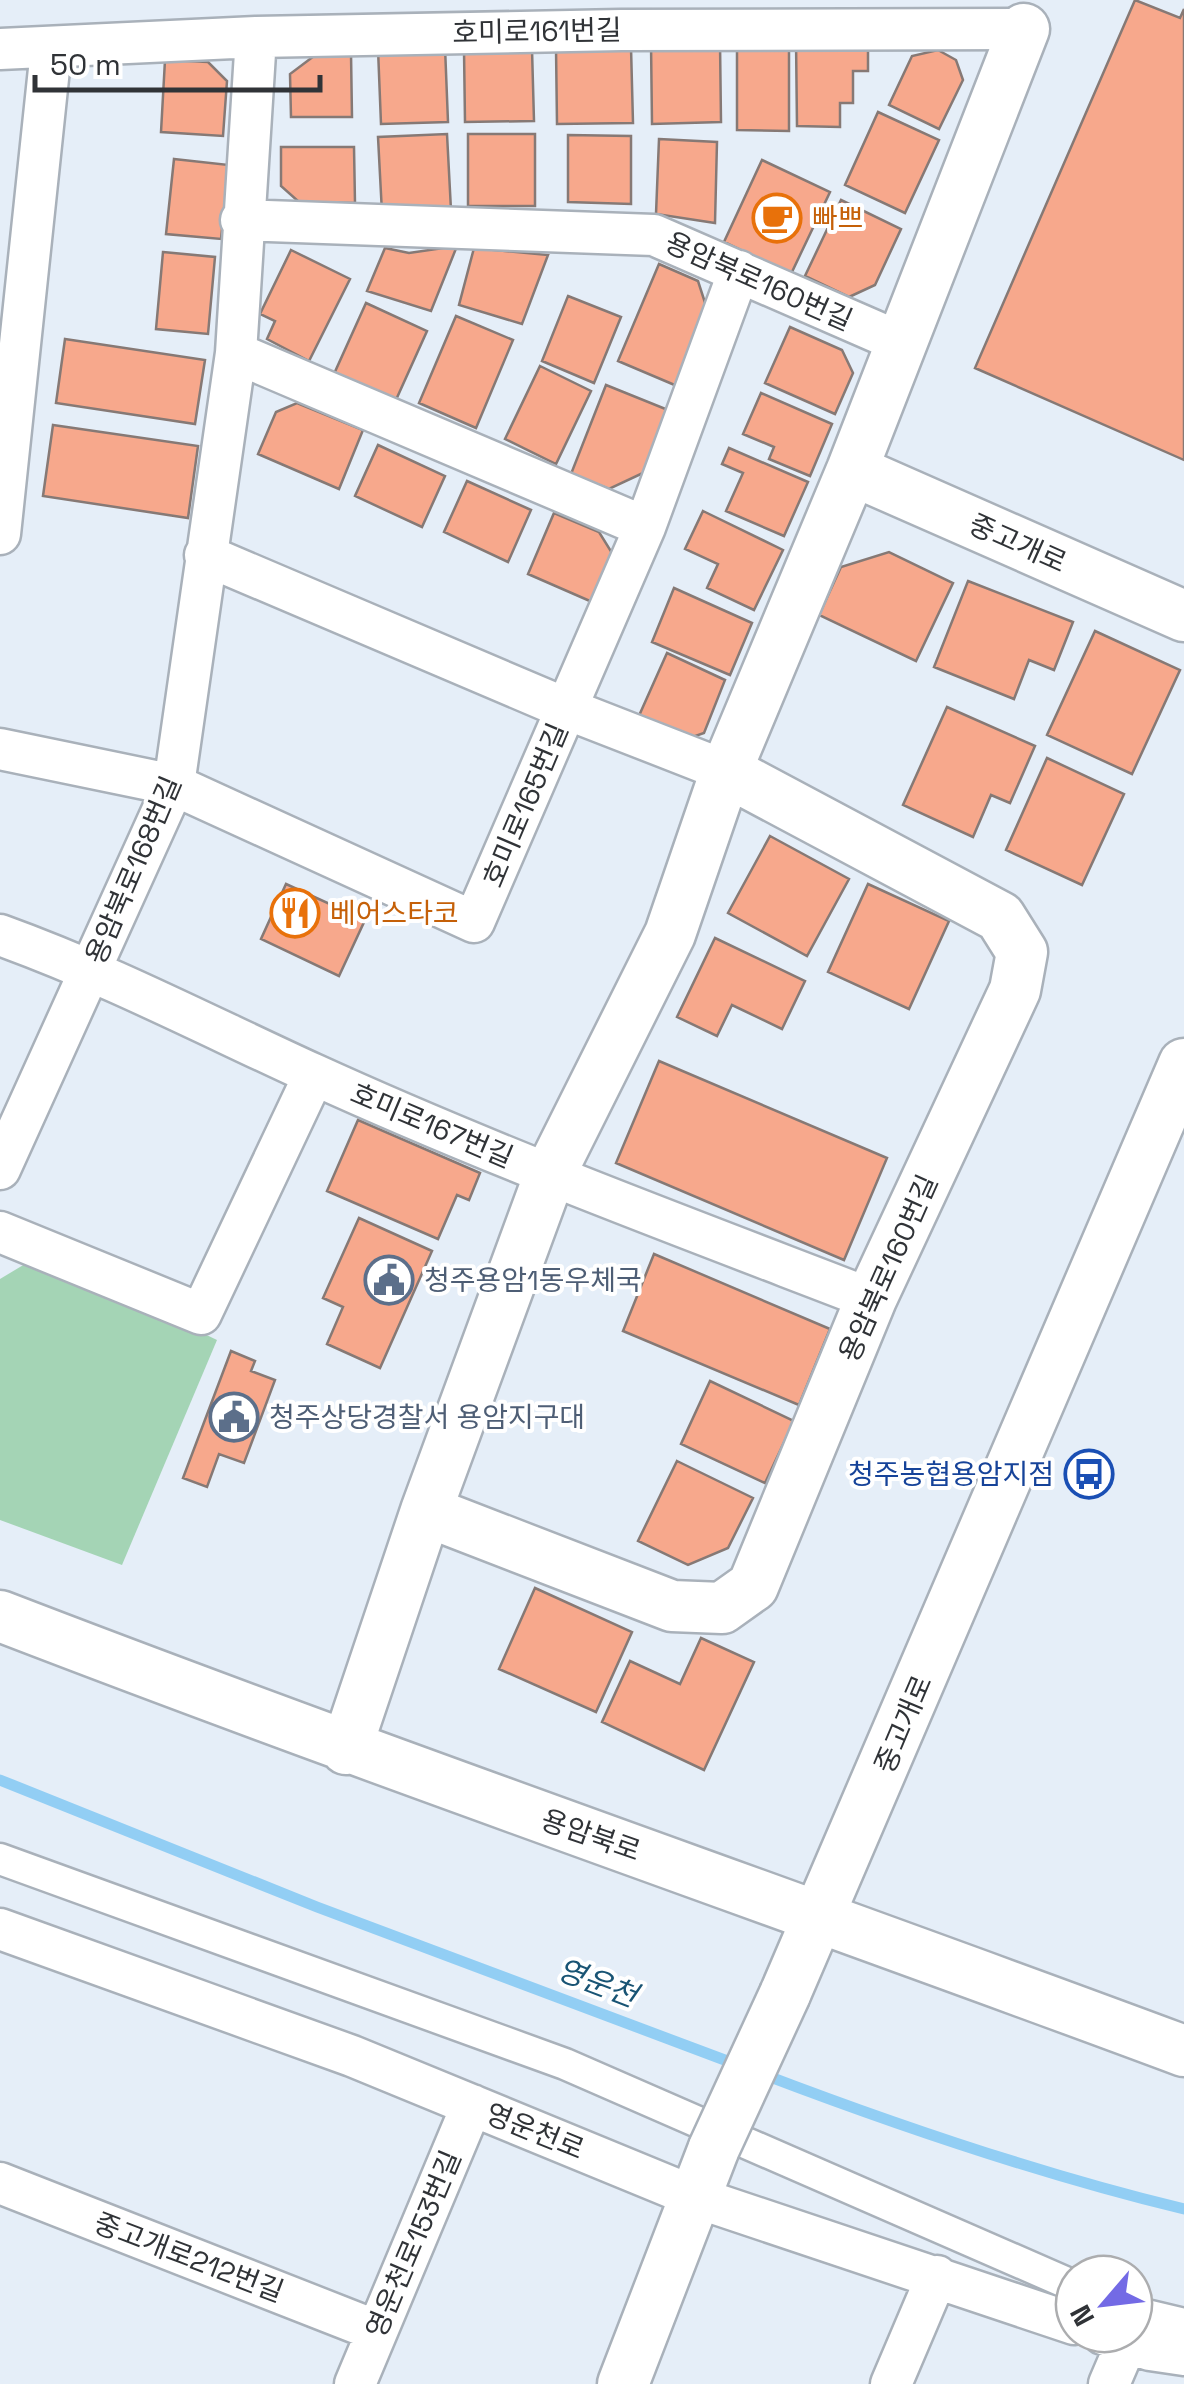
<svg xmlns="http://www.w3.org/2000/svg" width="1184" height="2384" font-family="'Space Grotesk','Noto Sans KR',sans-serif">
<style>
.green{fill:#a4d4b5}
.lines{fill:none;stroke-linecap:round;stroke-linejoin:round}
.stream{stroke:#92cef4;stroke-width:11}
.building{fill:#f7a88c;stroke:#867975;stroke-width:2.5}
.pedestrian-casing{stroke:#a9b1ba;stroke-width:35}
.minor-casing{stroke:#a9b1ba;stroke-width:45}
.tertiary-casing{stroke:#a9b1ba;stroke-width:55}
.pedestrian{stroke:#fff;stroke-width:30}
.minor{stroke:#fff;stroke-width:40}
.tertiary{stroke:#fff;stroke-width:50}
.tertiary-bridge-casing{stroke:#a9b1ba;stroke-width:55;stroke-linecap:butt}
.tertiary-bridge{stroke:#fff;stroke-width:50}
.labels{text-anchor:middle;stroke-width:8;stroke-linejoin:round;paint-order:stroke}
.street-label{font-size:28px;fill:#303337;stroke:#fff}
.food-label{font-size:28px;fill:#c56008;stroke:#fff;text-anchor:start}
.service-label{font-size:28px;fill:#4e5e75;stroke:#fff;text-anchor:start}
.transit-label{font-size:28px;fill:#164399;stroke:#fff;text-anchor:end}
.water-label{font-size:30px;font-style:italic;fill:#195474;stroke:#fff}
</style>
<rect width="100%" height="100%" fill="#e5eef8"/>
<path class="green" d="M40,1255l177,85 -95,225 -122,-45v-241z"/>
<g class="lines">
<path class="stream" d="M0,1780l317,127 421,158
M760,2073c139,53 279,101 424,136"/>
</g>
<path class="building" d="M1135,0l45,18 4,-9v451l-209,-92z
M796,40h72v31h-15v32h-13v24l-43,-1z
M720,42l1,80 -69,2 -1,-81z
M737,45h52v86l-52,-1z
M445,47l3,75 -67,2 -3,-75z
M631,47l2,76 -76,1 -1,-76z
M532,49l2,72 -69,1 -1,-72z
M938,50l18,10 7,20 -24,49 -50,-24 23,-49z
M318,53h33l1,64h-61l-1,-43z
M165,60l43,2 19,19 -4,55 -62,-4z
M878,112l61,28 -34,73 -60,-28z
M447,134l4,76 -69,3 -4,-76z
M468,134h67v72h-67z
M568,135l63,1v68l-63,-2z
M659,139l58,3 -2,81 -59,-9z
M281,147h73l1,56 -56,-1 -18,-16z
M174,159l55,6 -8,74 -55,-5z
M762,160l68,32 -39,82 -67,-32z
M841,200l60,29 -26,56 -26,12 -44,-21z
M457,246l-26,65 -64,-20 18,-43 24,5z
M474,248l74,7 -26,69 -63,-19z
M291,250l59,29 -41,82 -42,-22 8,-18 -15,-7z
M163,252l52,5 -7,77 -52,-5z
M659,264l39,17 10,31 -31,74 -59,-25z
M568,296l53,21 -27,66 -52,-22z
M366,303l61,28 -32,71 -61,-28z
M456,316l57,24 -37,88 -57,-25z
M790,327l52,23 11,23 -18,41 -70,-31z
M65,339l140,21 -10,64 -139,-21z
M540,366l51,25 -35,73 -51,-25z
M606,385l62,25 -25,63 -34,16 -38,-15z
M761,393l71,31 -22,52 -41,-17 5,-12 -31,-13z
M297,403l66,27 -24,59 -81,-35 18,-42z
M53,425l145,21 -10,72 -145,-22z
M378,445l67,31 -23,51 -67,-31z
M729,448l79,34 -24,54 -58,-25 17,-38 -21,-9z
M467,481l64,29 -23,52 -64,-30z
M703,511l80,39 -29,60 -47,-22 11,-24 -33,-15z
M554,513l45,19 18,29 -18,44 -71,-31z
M889,552l64,31 -37,78 -97,-46 22,-48z
M968,581l105,41 -19,48 -25,-10 -15,39 -80,-32z
M674,588l78,35 -22,52 -78,-33z
M1095,631l85,39 -48,104 -85,-39z
M667,653l58,27 -21,53 -20,7 -46,-22z
M947,707l88,39 -25,57 -19,-8 -18,42 -70,-32z
M1047,758l77,36 -42,91 -76,-35z
M770,836l79,43 -42,77 -79,-43z
M286,884l79,36 -26,56 -78,-37z
M868,884l81,37 -40,88 -81,-37z
M715,938l90,43 -23,48 -50,-24 -15,31 -40,-19z
M659,1061l228,97 -43,102 -228,-97z
M358,1120l122,53 -11,27 -12,-5 -19,44 -111,-48z
M359,1218l73,33 -52,117 -53,-24 16,-37 -20,-9z
M654,1254l176,75 -31,76 -176,-74z
M231,1351l24,10 -4,10 24,9 -31,83 -25,-9 -12,33 -24,-9z
M710,1381l84,40 -29,62 -84,-39z
M677,1461l76,37 -25,50 -40,17 -50,-24z
M535,1588l97,44 -36,80 -97,-43z
M701,1638l53,24 -50,108 -102,-48 28,-61 50,23z"/>
<g class="lines">
<g class="pedestrian-casing">
<path id="pedestrian" d="M0,1859l565,205 509,222
M1134,2312l50,12"/>
</g>
<g class="minor-casing">
<path id="minor" d="M0,49l256,-12 365,-7 403,-1
M241,220l413,15 248,108
M236,353l409,174
M0,534l51,-484
M205,555l362,154 159,62
M0,749l174,36 300,137 171,-395 94,-256
M0,935c108,39 208,91 313,139 182,83 371,153 558,225
M0,1169l174,-384 62,-432 20,-316
M0,1232l201,82 113,-239
M0,1929l352,127 343,141 379,127
M0,2183l377,148
M1103,2334l47,16 34,5
M355,2384l117,-279
M891,2384l46,-108
M1109,2384l18,-42"/>
</g>
<g class="tertiary-casing">
<path id="tertiary" d="M852,470l332,146
M426,1511l246,95 50,2 31,-22 118,-287 144,-309 7,-38 -22,-35 -274,-146
M0,1616c392,151 790,288 1184,435
M346,1749l80,-238 124,-337 120,-240 56,-163 126,-301 172,-441
M785,1994l399,-930
M623,2384l91,-236"/>
</g>
<use href="#pedestrian" class="pedestrian"/>
<use href="#minor" class="minor"/>
<use href="#tertiary" class="tertiary"/>
<g class="tertiary-bridge-casing">
<path id="tertiary-bridge" d="M714,2148l71,-154"/>
</g>
<use href="#tertiary-bridge" class="tertiary-bridge"/>
</g>
<defs>
<g id="cafe-ring" transform="scale(2.5)"><circle r="9.5" fill="#fff" stroke="#e8710a" stroke-width="1.5"/><path d="M-5.5-4.5H6V0H3Q3 3.5 0 3.5H-2.5Q-5.5 3.5-5.5 0ZM3-3.2v2h1.7v-2ZM-6 4.5H4V6H-6Z" fill="#e8710a"/></g>
<g id="restaurant-ring" transform="scale(2.5)"><circle r="9.5" fill="#fff" stroke="#e8710a" stroke-width="1.5"/><path d="M-5-6h1v4h1v-4h1v4h1v-4h1v5L-1.5 .5V6h-2V.5L-5-1ZM5-6V6H3V1.5H1.5Q1.5-4 5-6Z" fill="#e8710a"/></g>
<g id="civic-ring" transform="scale(2.5)"><circle r="9.5" fill="#fff" stroke="#5c6f8a" stroke-width="1.5"/><path d="M-.6-6.5H3V-4.5H.6V-3L4-1V1h2V6H-6V1h2V-1L-.6-3ZM-1.2 2.5V6h2.4V2.5Z" fill="#5c6f8a"/></g>
<g id="bus-ring" transform="scale(2.5)"><circle r="9.5" fill="#fff" stroke="#1a4fb4" stroke-width="1.5"/><path d="M-5-6H5V4H4V6H2V4H-2V6H-4V4H-5ZM-3.5-4V0h7V-4ZM-3.5 1.2v1.5H-2V1.2ZM2 1.2v1.5H3.5V1.2Z" fill="#1a4fb4"/></g>
</defs>
<g fill-rule="evenodd">
<use href="#cafe-ring" x="777" y="218"/>
<use href="#restaurant-ring" x="295" y="913"/>
<use href="#civic-ring" x="389" y="1280"/>
<use href="#civic-ring" x="234" y="1417"/>
<use href="#bus-ring" x="1089" y="1474"/>
</g>
<g class="labels">
<g class="street-label">
<text transform="translate(537 31) rotate(-1)" y="10">호미로161번길</text>
<text transform="translate(759 281) rotate(24)" y="10">용암북로160번길</text>
<text transform="translate(1018 543) rotate(24)" y="10">중고개로</text>
<text transform="translate(525 805) rotate(-67)" y="10">호미로165번길</text>
<text transform="translate(133 870) rotate(-67)" y="10">용암북로168번길</text>
<text transform="translate(432 1125) rotate(23)" y="10">호미로167번길</text>
<text transform="translate(888 1268) rotate(-66)" y="10">용암북로160번길</text>
<text transform="translate(903 1724) rotate(-67)" y="10">중고개로</text>
<text transform="translate(591 1835) rotate(19)" y="10">용암북로</text>
<text transform="translate(535 2131) rotate(22)" y="10">영운천로</text>
<text transform="translate(413 2244) rotate(-67)" y="10">영운천로153번길</text>
<text transform="translate(189 2257) rotate(21)" y="10">중고개로212번길</text>
</g>
<g class="food-label">
<text x="812" y="228">빠쁘</text>
<text x="330" y="923">베어스타코</text>
</g>
<g class="service-label">
<text x="424" y="1290">청주용암1동우체국</text>
<text x="269" y="1427">청주상당경찰서 용암지구대</text>
</g>
<g class="transit-label">
<text x="1054" y="1484">청주농협용암지점</text>
</g>
<g class="water-label">
<text transform="translate(597 1983) rotate(21)" y="10">영운천</text>
</g>
</g>
<g transform="translate(1104 2304) rotate(242)"><circle r="48" fill="#ffffff" stroke="#acadaf" stroke-width="2.5"/>
<path d="M0-8L18 38L0 25L-18 38Z" fill="#736ae5"/>
<text y="-15" font-size="28" font-weight="bold" text-anchor="middle" fill="#303337">N</text>
</g>
<path d="M35 75v15h285v-15" fill="none" stroke="#303337" stroke-width="5"/>
<text x="50" y="75" font-size="30" fill="#303337" stroke="#ffffff" stroke-width="8" paint-order="stroke">50 m</text>
</svg>
